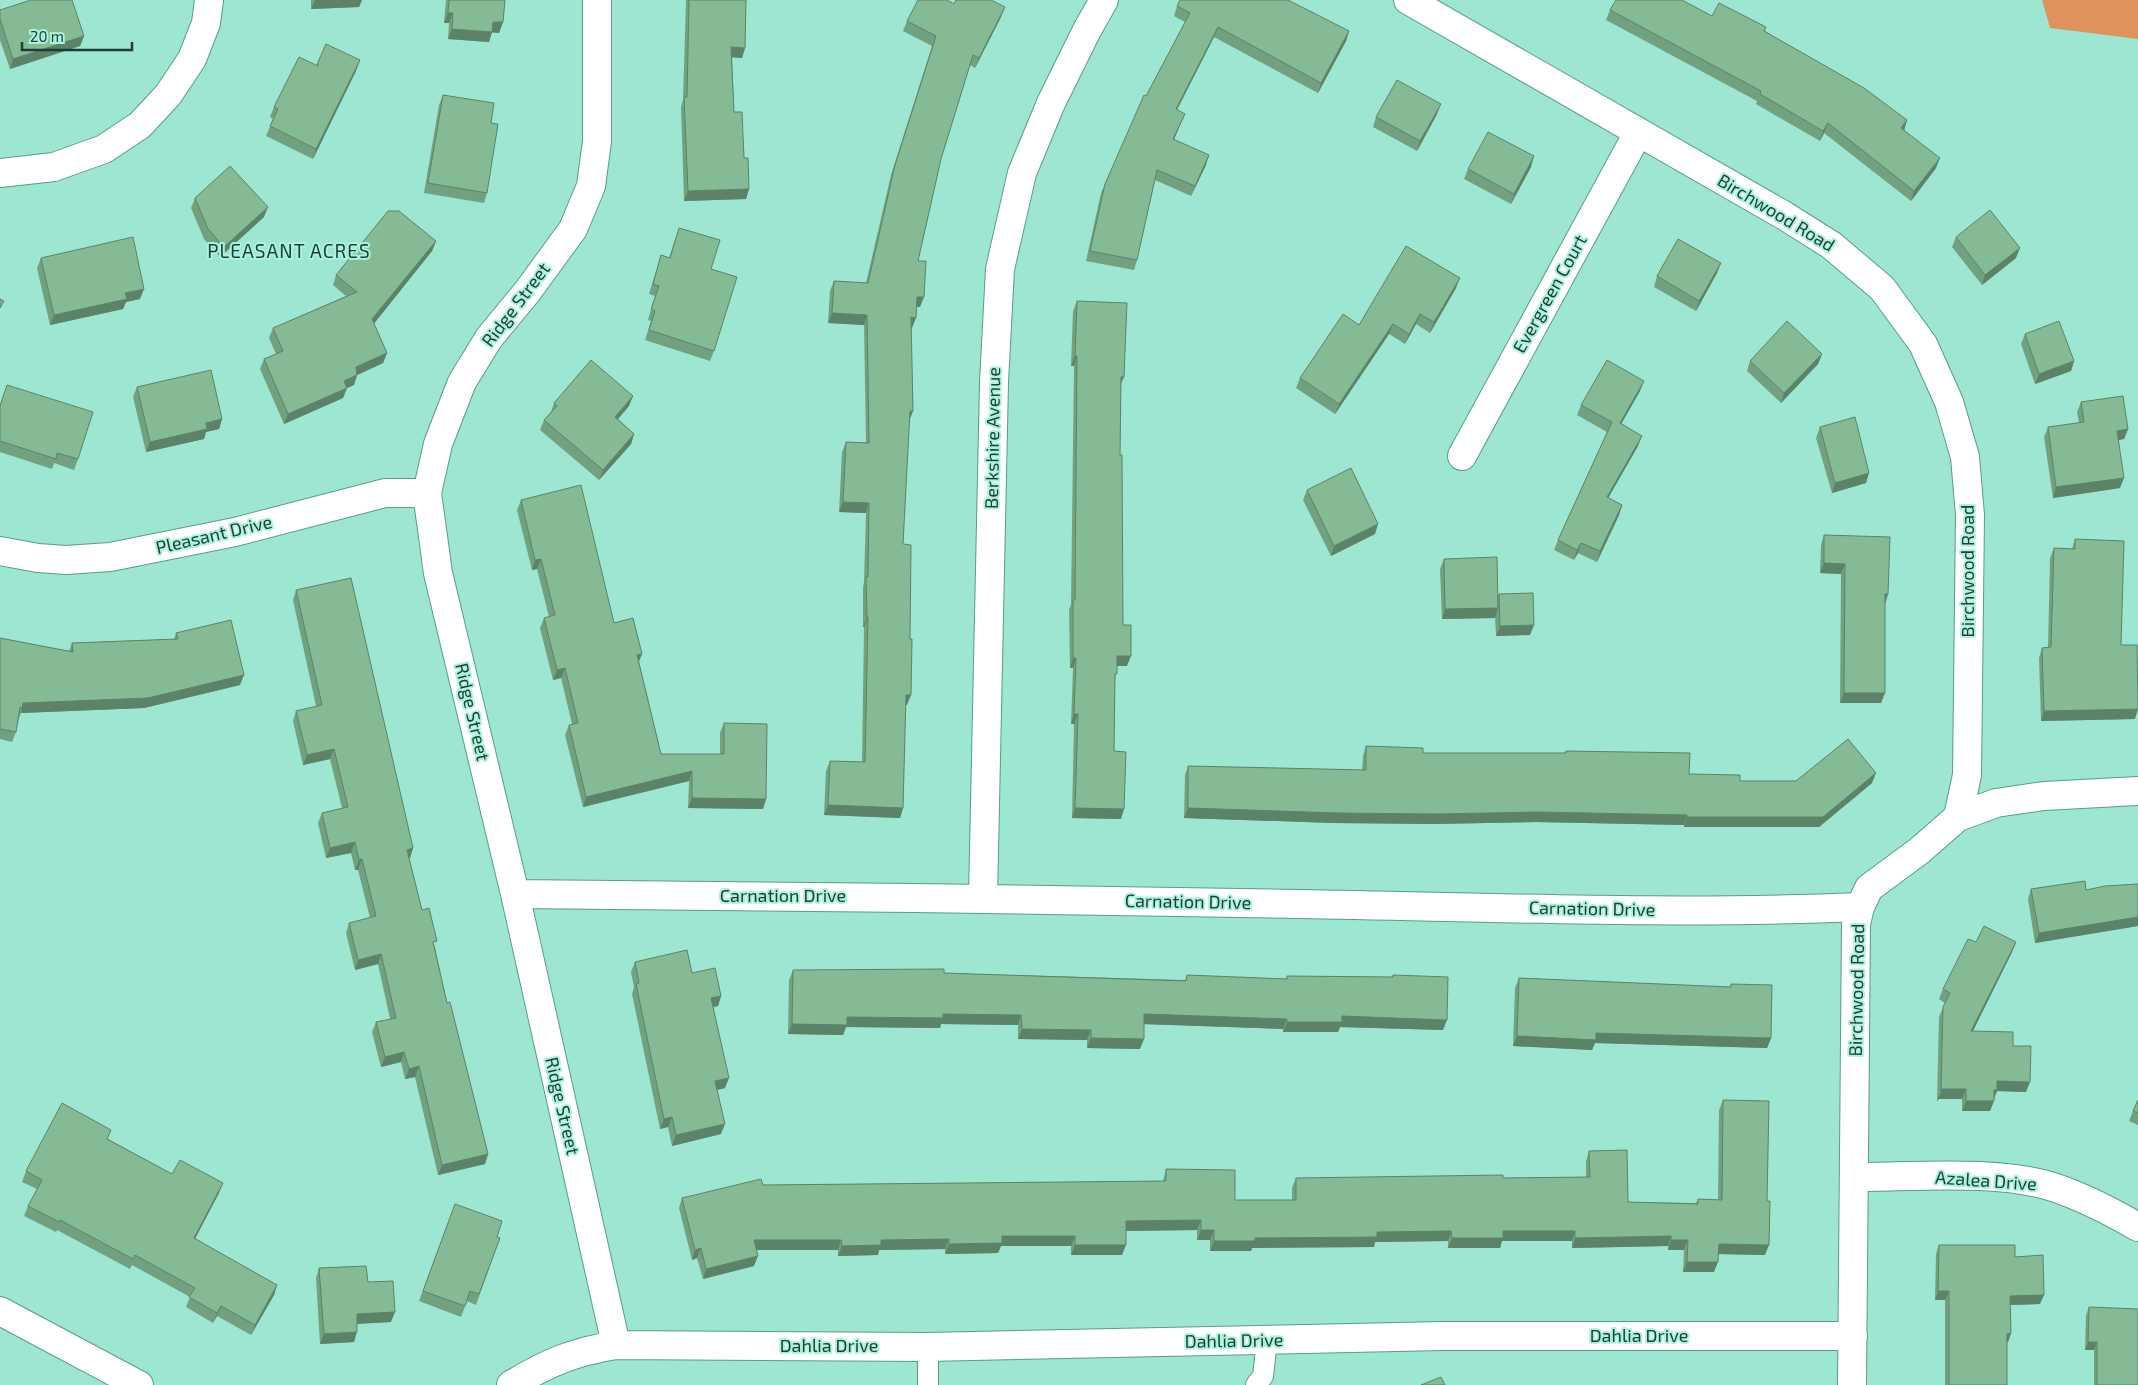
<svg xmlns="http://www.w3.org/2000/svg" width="2138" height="1385" font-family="'Exo 2',sans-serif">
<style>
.green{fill:#e0925c}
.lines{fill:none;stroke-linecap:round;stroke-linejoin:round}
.lane-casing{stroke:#569e8b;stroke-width:22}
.street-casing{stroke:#569e8b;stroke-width:30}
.lane{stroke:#fff;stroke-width:20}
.street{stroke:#fff;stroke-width:28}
.wall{fill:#72a180}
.shaded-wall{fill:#5c8368}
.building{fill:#84bb95;stroke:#5c8368}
.labels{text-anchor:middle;stroke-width:4;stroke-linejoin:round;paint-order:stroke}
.street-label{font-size:18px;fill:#1f3d35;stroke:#aaf3de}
.neighbourhood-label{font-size:19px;letter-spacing:1px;fill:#1f3d35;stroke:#aaf3de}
</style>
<rect width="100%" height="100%" fill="#9de6d1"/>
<path class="green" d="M2042,0h96v39l-88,-11z"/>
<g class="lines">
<g class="lane-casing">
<path id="lane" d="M928,1385v-38
M1256,1385l7,-9 4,-36"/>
</g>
<g class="street-casing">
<path id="street" d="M597,0v141l-6,45 -18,43 -46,63 -38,46 -27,44 -24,62 -11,49 11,80 77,321 101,451
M1408,0l377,216 46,29 51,43 41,56 26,58 16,55 5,58 -3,260 -9,42 -39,34 -50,37 -9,19 -4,17 -4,461
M0,173l54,-6 50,-18 36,-24 28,-30 24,-36 14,-36 3,-23
M1462,456l176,-323
M0,551l38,7 28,2 44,-3 125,-25 150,-39h42
M1958,817l38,-14 48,-7 94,-5
M515,894c261,2 523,5 784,10 187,3 374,11 561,3
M983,898l11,-516 6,-113 22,-96 29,-70 36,-73 17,-30
M1855,1177c59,0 146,-8 201,11 29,10 56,24 82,39
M0,1311l139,74
M511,1385c36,-22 62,-33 105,-40l312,2 514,-11h411"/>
</g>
<use href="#lane" class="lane"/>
<use href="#street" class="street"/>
</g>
<path class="wall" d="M311,0h51l-3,7 -48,2z
M446,0h59l-2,22 -4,11 -7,-1 -3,10 -41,-3 1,-16h-5z
M686,0h60l-1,48 -3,10 -10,-1 2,55 10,46 5,31 -3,10 -62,2 -3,-94 2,-7z
M954,4l47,13 -26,51 -5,-3 -29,94 -23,102 2,46h-3l-5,21h-1l2,83 -4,10 -6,123 4,161h-2l-2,103 -3,10 -76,-3 2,-44 4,-10 32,1 2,-135h-1v-40l1,-5 2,-69 -27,-1 3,-60 4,-10 20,1 -2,-118 -36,-2 2,-32 4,-10 32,2 25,-108 41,-129 -29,-15 4,-10z
M1177,6l172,25 -3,10 -28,52 -104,-56 -37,73 8,4 -11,25 32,26 -15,31 -36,-16 -18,80 -3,10 -48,-9 15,-68 4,-9 41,-88 39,-74 -11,-6z
M0,10l84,26 -4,10 -70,23 -10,-29z
M1610,10l102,6 54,11 -1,4 142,89 -3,10 32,38 -25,33 -87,-68 -4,8 -64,-37 1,-3 -151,-81z
M318,62l38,9 -43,88 -47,-23 7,-17 -3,-2 4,-10 42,-41z
M443,95l48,28 -4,70 -3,10 -60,-10 15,-88z
M1437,114l-20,37 -44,-24 3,-10z
M1531,167l-20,37 -47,-25 4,-10z
M195,198l69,19 -44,40 -16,-18 -13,-31z
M679,228l32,41 3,82 -4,10 -65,-21 6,-19 -3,-1 7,-24 -6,-2 9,-29 3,-10 8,3z
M1956,237l60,21 -34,27 -30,-38z
M436,241l-4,10 -58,72 13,30 -4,10 -26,12 -3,10 -7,3 -4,10 -59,26 -24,-55 4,-10 12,-5 -7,-16 4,-10 73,-32 -13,-11 3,-10z
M41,258l99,41 -14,3 -3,7 -73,16 -13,-57z
M1717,273l-21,38 -42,-24 3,-11z
M1456,288l-26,45 -14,-9 -11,20 -16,-10 -54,80 -39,-26 4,-10 59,-53z
M1077,301l44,84 -1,70 3,170 4,41h-10l-2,13 -1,72 7,68 -49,-1 2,-94h-3l2,-56h-3l-1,-58 2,-6 3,-238h-3l2,-55z
M2025,334l49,27 -3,10 -36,13 -14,-40z
M1822,354l-4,10 -37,39 -34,-32 3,-10z
M7,385l71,74 -4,11 -20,-7 -2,6 -52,-17v-47z
M137,387l85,32 -3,10 -13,3 -2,7 -58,13 -13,-55z
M1640,391l-19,33 17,22 -30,52 14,7 -3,10 -22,47 -19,-9 -4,7 -20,-10 4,-10 49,-108 -30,-17 4,-10z
M2081,402l47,27 -4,10 -6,1 2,48 -67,10 -9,-61 4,-10 31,-4 -2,-11z
M554,403l75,3 -11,13 16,15 -3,10 -32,36 -59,-50 4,-10 7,-8z
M1820,427l46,56 -34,10 -16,-55z
M1307,490l68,44 -44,22 -28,-56z
M521,500l93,123 25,39 22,92h59v-21l4,-10 42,76 -3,10 -75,-1 1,-27 -106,26 -18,-72 4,-10 3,-1 -11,-46 -8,2 -13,-52 4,-10 5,-1 -12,-48 -5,1 -15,-60z
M1824,535l64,59 -3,10 -4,99h-41l1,-129 -21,-1 1,-28z
M2075,539l46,106 14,74 -94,2 -2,-63 3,-10h6l2,-90 4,-10 18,1z
M1444,559l54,37 1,-2 31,41 -34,1 -1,-21v3l-53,1 -2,-50z
M296,590l117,258 -3,10h-1l13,52 13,37 12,56 41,151 -3,10 -47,11 -23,-98 -10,2 -4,-17 -20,5 -9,-35 4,-10 14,-3 -12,-55 -23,6 -9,-37 3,-10 21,-5 -12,-48h-3l-4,-17 -25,5 -8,-35 4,-10 20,-5 -12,-49 -27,6 -10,-44 3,-10 20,-5 -23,-106z
M176,633l64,52 -96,23 -123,5 -2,5 -3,14 -4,10 -12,-3v-101l69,13 3,-8 102,-4z
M1366,746l57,7h142l1,-2 123,23 51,7 132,2 -53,44h-135v-2l-148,-3 -103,2 -99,-1 -150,-5 1,-43 3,-9 174,4 1,-14z
M2138,884v42l-103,17 -7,-44 3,-10 55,1z
M1976,942h40l-4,10 -39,79 40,15 13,46 -29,-1 -7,20h-28v-12h-23l-2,2 2,-84 6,-14 -6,-4 4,-10z
M635,962l57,11 29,23 -3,10 -5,1 12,81 -8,2 4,44 -49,12 -4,-19 -8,2 -28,-135 2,-7 -3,-15z
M793,970l151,3 241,7 2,-5 99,4 1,-3 105,1 1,-2 50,55 -103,-3 -2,5h-55v-3l-139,-5 -4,25 -53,-1v-8l-69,-1v-14l-77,-1 -1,4 -94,-1 -3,8 -55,-1 1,-54z
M1519,978l211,9 1,-3 40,54 -4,10 -172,-5 -3,7 -79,-4 2,-58z
M1723,1100l42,155 -47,-1 -4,18h-31l1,-22h-16v-4l-96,2v-7h-70l-2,7h-52v-7l-73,1 -1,5 -122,1 -1,3h-41v-11h-13v-10l-71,1 -4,24h-51v-9h-70l-3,7 -53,1v-5l-66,1 -1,5 -40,1v-6h-82l-2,16 -51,13 -6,-21 -5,2 -13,-52 3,-10 81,-13 400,-4 3,-12 69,31h57v-12l4,-10h207l83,-1v-16l3,-10 39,51 68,1 2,-4 20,1 1,-90z
M2138,1100v25l-9,-4 4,-10z
M108,1139l64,35 47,19 -24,46 82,46 -3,10 -23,40 -34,-19 -4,7 -27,-16 4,-10 -58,-32 -2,4 -73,-39 -1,2 -32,-16 4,-10 9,-17 -15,-7 4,-11z
M455,1204l42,33 3,1 -24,67 -9,-4 -6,16 -42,-16z
M1939,1245l76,12 25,47 -30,1 1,28 -3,9h-1v43h-62v-85h-10l1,-46z
M319,1268l49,14 23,40 -34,2 -3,18 -34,2 -4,-66z
M2089,1307l49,78h-44v-35h-9l1,-35z"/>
<path class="shaded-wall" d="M315,0h47l-3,7 -48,2z
M1005,7l-4,10 -26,51 4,-10z
M448,13h5l-4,10h-5z
M493,22h10l-4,11 -10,-1z
M1218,27l-4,10 -42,82 4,-10z
M452,29l40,3 -3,10 -41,-3z
M1349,31l-3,10 -28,52 3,-10z
M84,36l-4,10 -70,23 3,-10z
M731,47l14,1 -3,10 -14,-1z
M360,60l-4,11 -43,88 3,-10z
M1441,104l-4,10 -20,37 3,-10z
M1185,114l-4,9 -11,26 3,-10z
M1907,120l-3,11 -3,-3z
M1828,123l-4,10 -4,8 3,-10z
M1209,155l-3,10 -15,31 4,-10z
M1534,156l-3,11 -20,37 3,-10z
M1940,158l-4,10 -25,33 3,-10z
M749,189l-3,10 -62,2 4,-10z
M268,207l-4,10 -44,40 4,-10z
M436,241l-4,10 -63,79 3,-11z
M2020,248l-4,10 -34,27 3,-10z
M1721,263l-4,10 -21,38 3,-10z
M1460,278l-4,10 -26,45 4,-11z
M144,289l-4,10 -14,3 -3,7 -73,16 4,-10 71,-22z
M917,297h7l-4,10h-6z
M832,313l35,2 -3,10 -36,-2z
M1420,314l-4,10 -11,20 4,-10z
M911,317l5,1 -4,10 -5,-1z
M1393,324l-4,10 -54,80 4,-10z
M387,353l-4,10 -30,14 3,-10z
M1822,354l-4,10 -37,39 3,-10z
M1075,356h2l-3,10h-3z
M2074,361l-3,10 -36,13 4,-10z
M357,375l-3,10 -14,6 4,-10z
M1121,377h3l-4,9z
M1644,381l-4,10 -24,42 4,-10z
M347,388l-4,10 -59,26 4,-10z
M633,396l-4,10 -18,21 4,-10z
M910,411h3l-4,10z
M222,419l-3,10 -13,3 -2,7 -58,13 4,-10 56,-19z
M2128,429l-4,10 -11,2 4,-10z
M634,434l-3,10 -32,36 4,-10z
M1642,436l-4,10 -35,61 4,-10z
M1869,473l-3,10 -34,10 3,-10z
M2124,478l-4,10 -67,10 3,-11z
M843,502l26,1 -3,10 -27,-1z
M1622,505l-3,10 -22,47 3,-11z
M1378,524l-3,10 -44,22 3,-10z
M1581,543l-3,10 -4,7 3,-10z
M541,559l-4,10 -5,1 3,-10z
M1824,563l21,1 -4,10 -21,-1z
M1885,594h3l-3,10z
M1498,608l-3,10 -53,1 3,-10z
M867,617h1l-4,10h-1z
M1534,625l-4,10 -34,1 4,-10z
M642,654l-4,10 -1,-9z
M1117,656h14l-4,10h-13z
M1073,658h3l-3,10h-3z
M565,668l-4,10 -8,2 4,-10z
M244,675l-4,10 -96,23 -123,5 2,-10z
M1844,693h41l-4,10h-41z
M906,695h5l-4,10 -5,-1z
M2138,709l-3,10 -94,2 3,-10z
M1074,714h4l-4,10h-3z
M334,749l-4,10 -27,6 4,-10z
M692,771l-3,10 -106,26 3,-10z
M1876,773l-4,10 -53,44h-135l3,-10z
M692,798l74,1 -3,10 -75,-1z
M828,805l75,3 -3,10 -76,-3z
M1075,808l49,1 -3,10 -49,-1z
M1188,808l351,4 148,3 -3,10 -148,-3 -103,2 -99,-1 -150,-5z
M355,842l-4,11 -25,5 4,-10z
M413,848l-3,10 -7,2 4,-10z
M362,859l-4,11h-3l4,-10z
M2138,917v9l-103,17 4,-10z
M2016,942l-4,10 -44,89 3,-10z
M381,954l-3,10 -23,6 3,-10z
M721,996l-3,10 -11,2 4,-10z
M943,1014l78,1 -3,10 -77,-1 -1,4 -94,-1 -3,8 -55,-1 4,-10 55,-7z
M1144,1014l143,5 -4,10 -142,-5z
M1342,1016l105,4 -4,10 -103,-3 -2,5h-55l4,-10z
M1022,1029l69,1 -4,10 -69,-1z
M1596,1033l175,5 -4,10 -172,-5 -3,7 -79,-4 4,-10z
M1091,1038l53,1 -4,10 -53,-1z
M404,1052l-3,10 -20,5 4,-10z
M419,1066l-4,11 -10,2 4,-10z
M729,1078l-4,10 -13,3 3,-10z
M1997,1081l33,1 -4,10 -29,-1 -4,9h-3z
M1942,1089h24l-4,10h-23l-2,2z
M1966,1101h28l-4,10h-28z
M672,1117l-4,10 -8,2 4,-10z
M725,1124l-4,10 -49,12 4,-11z
M488,1154l-3,10 -47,11 4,-10z
M223,1183l-4,10 -29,55 4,-10z
M1201,1220l-4,10 -75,1 4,-10z
M1201,1230h13l-4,10h-13z
M1451,1231l-3,10 -73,1 -1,5 -122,1 -1,3h-41l4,-10 41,-3 122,-6z
M1503,1231h72l-3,10h-70l-2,7h-52l4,-10z
M1002,1236h73l-4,10h-70l-3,7 -53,1 4,-10z
M1671,1236l-3,10 -96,2 3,-10z
M949,1239l-4,10 -66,1 -1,5 -40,1 4,-10 39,-6z
M754,1240h87l-3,10h-88z
M1671,1240h17l-4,10h-16z
M1719,1244l50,1 -4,10 -50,-1z
M1075,1245h51l-4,10h-51z
M701,1248l-4,10 -5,2 3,-10z
M758,1256l-4,10 -51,13 3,-10z
M1687,1262h31l-4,10h-31z
M277,1285l-3,10 -23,40 4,-10z
M1938,1291h11l-4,9h-10z
M2044,1295l-4,9 -33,1 3,-9z
M221,1306l-4,10 -4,7 4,-10z
M395,1312l-4,10 -38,2 4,-10z
M357,1332l-3,10 -34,2 4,-10z
M2011,1333l-3,9 -4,1 3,-9z
M2088,1342h9l-3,8h-9z"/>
<path class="building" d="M31,0h41l12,36 -71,23 -13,-40v-9z
M449,0h56l-2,22h-10l-1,10 -40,-3 1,-16h-5z
M689,0h57l-1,48 -14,-1 3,65h8l2,46h4l1,31 -61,2 -4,-94h3z
M918,0h29l7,4 2,-4h35l14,7 -26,51 -6,-3 -32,104 -23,102h8l-2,36h-7l-1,21 -5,-1 2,94h-3l-7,133 8,1 -1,94h2l-1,56h-5l-3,113 -75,-3 2,-44 35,1 3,-145h-1l-1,-40h2l1,-74 -26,-1 3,-60 23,1 -2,-128 -35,-2 2,-32 34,2 27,-118 41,-129 -29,-15z
M1180,0h108l61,31 -28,52 -103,-56 -42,82 9,5 -12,25 36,16 -14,31 -38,-16 -20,90 -47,-9 15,-67 39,-89 2,1 44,-83 -13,-7z
M1616,0h66l30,16 7,-13 47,24 -2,4 100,57 43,32 -6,8 39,30 -26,33 -86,-68 -5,8 -63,-37 1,-3 -151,-81z
M326,44l34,16 -44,89 -46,-23 8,-17 -4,-2 25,-50 19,9v-4z
M1397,80l44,24 -21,37 -44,-24z
M443,95l51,8 -3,20 7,1 -11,69 -59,-10z
M1488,132l46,24 -20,38 -46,-25z
M230,166l38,41 -44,40 -16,-18 -13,-31z
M1990,210l30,38 -35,27 -29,-38z
M388,211h11l37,30 -64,78 15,34 -31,14 1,8 -13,6 3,7 -59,26 -24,-55 19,-8 -10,-23 84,-36 -21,-17z
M679,228l41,12 -9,29 26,8 -23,74 -65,-21 6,-19 -4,-2 8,-23 -6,-2 8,-29 9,3z
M133,237l11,52 -19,4 2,6 -73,16 -13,-57z
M1678,239l43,24 -22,38 -42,-25z
M1406,246l54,32 -26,44 -14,-8 -11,20 -16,-10 -54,80 -39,-26 43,-64 16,11z
M0,299l4,2 -4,7z
M1077,301l50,2 -3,74h-3l-1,78h2l1,170h8v31h-14v18h-2l-1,77 12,1 -2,57 -49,-1 3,-94h-4l2,-56h-3v-58h2l2,-244h-2z
M1787,321l35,33 -38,39 -34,-32z
M2059,321l15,40 -35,13 -14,-40z
M591,360l42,36 -18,21 19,17 -31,36 -59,-50 13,-14 -3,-3z
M1607,360l37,21 -24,42 22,13 -35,61 15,8 -22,46 -19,-8 -4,7 -19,-10 54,-118 -31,-17z
M211,370l11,49 -16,4 1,6 -57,13 -13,-55z
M7,385l86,27 -15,47 -21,-6 -1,6 -56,-18v-35z
M2123,396l5,33 -11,2 7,47 -68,9 -8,-60 36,-5 -3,-20z
M1855,417l14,56 -34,10 -15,-56z
M1351,468l27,56 -44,22 -27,-56z
M581,485l33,138 19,-5 9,36 -5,1 24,99h63v-31l43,1 -1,75 -74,-1v-27l-106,26 -17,-72 9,-2 -13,-55 -8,2 -13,-52 11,-3 -14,-56 -6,1 -14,-60z
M1824,535l66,2 -2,57h-3v99h-41l1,-129 -21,-1z
M2075,539l49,2 -3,104h16l1,64 -94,2 -2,-63 9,-1 3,-99 21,1z
M1497,557l1,51 -53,1 -1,-50z
M351,578l62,270 -6,2 15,60 7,-2 8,33 -4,1 14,61 3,-1 38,152 -46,11 -23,-99 -10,3 -5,-17 -19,5 -9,-35 20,-4 -15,-64 -23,6 -9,-37 27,-7 -14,-57 -3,1 -4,-18 -25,6 -8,-35 26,-6 -14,-58 -27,6 -11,-44 26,-6 -26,-115z
M1533,593l1,32 -34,1 -1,-32z
M231,620l13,55 -96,23 -125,5 -1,5 -2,-1 -4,25 -16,-3v-91l73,14 -1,-9 106,-4 -2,-6z
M1848,739l28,34 -53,44h-136v-2l-148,-3 -103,2 -98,-1 -150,-5v-42l178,4v-24l57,2v5h143v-2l124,2 -1,21 51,1v6h56z
M2085,881l1,9 19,-4 33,-2v33l-99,16 -8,-44z
M1984,926l32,16 -45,89 42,1v14h18l-1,36 -33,-1v9h-3v11h-28v-12h-24l-1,2 2,-84 7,-14 -7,-4 25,-50 8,3z
M687,950l5,23 23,-5 6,28 -10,2 18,80 -14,3 10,43 -49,11 -4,-18 -8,2 -28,-135 3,-1 -4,-21z
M944,969v4l242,8 1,-6 100,4v-3l106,1v-2l55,2 -1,43 -105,-4v6h-55v-3l-143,-5v25l-53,-1v-8l-69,-1 -1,-14 -78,-1v4l-96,-1v8l-55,-1 1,-54z
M1519,978l212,9v-3l41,1 -1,53 -175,-5v7l-79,-4z
M1723,1100l46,1 -2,100h3l-1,44 -50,-1 -1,18h-31l1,-22h-17v-4l-96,2v-7h-72v7h-51l-1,-7 -74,1v5l-122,1v3h-41v-11h-13v-10l-75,1v24h-51v-9h-73v7l-53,1v-5l-68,1v5l-39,1 -1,-6h-87l4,16 -52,13 -5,-21 -6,2 -13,-52 79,-19 2,6 403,-4v-12l69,1v30h61v-22l207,-3v3l87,-1 -1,-26 38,-1 1,52 70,2v-5l24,1z
M2138,1100v13l-5,-2z
M62,1103l49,27 -4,9 65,35 8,-14 43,23 -29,55 83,47 -22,40 -34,-19 -4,7 -28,-16 6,-9 -60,-33 -2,4 -73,-39 -1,2 -31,-16 14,-26 -16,-9z
M455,1204l47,17 -5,16 3,1 -21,56 -9,-3 -5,15 -42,-15z
M1939,1245h76v12l28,-2 1,40 -34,1 1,37 -4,1v51h-58v-94h-11z
M366,1266l2,16 25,-1 2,31 -38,2v18l-33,2 -5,-66z
M2089,1307l49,2v76h-41v-43h-9z
M1441,1377l4,8h-24z"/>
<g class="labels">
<g class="street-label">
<text transform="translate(1776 213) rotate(31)" y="6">Birchwood Road</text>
<text transform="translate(1550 294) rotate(-61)" y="6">Evergreen Court</text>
<text transform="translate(516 305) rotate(-53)" y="6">Ridge Street</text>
<text transform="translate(993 438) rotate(-89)" y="6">Berkshire Avenue</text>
<text transform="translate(214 535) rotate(-13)" y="6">Pleasant Drive</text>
<text transform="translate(1968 571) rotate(-90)" y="6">Birchwood Road</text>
<text transform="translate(472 712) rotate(77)" y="6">Ridge Street</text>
<text x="783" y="902">Carnation Drive</text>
<text transform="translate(1188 902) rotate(1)" y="6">Carnation Drive</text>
<text transform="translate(1592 909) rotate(1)" y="6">Carnation Drive</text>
<text transform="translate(1857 990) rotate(-89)" y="6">Birchwood Road</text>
<text transform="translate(562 1106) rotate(77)" y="6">Ridge Street</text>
<text transform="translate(1986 1181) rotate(4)" y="6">Azalea Drive</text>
<text x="1639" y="1342">Dahlia Drive</text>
<text transform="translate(1234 1341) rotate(-1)" y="6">Dahlia Drive</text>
<text x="829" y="1352">Dahlia Drive</text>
</g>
<g class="neighbourhood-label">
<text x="289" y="258">PLEASANT ACRES</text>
</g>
</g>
<path d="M22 42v8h110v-8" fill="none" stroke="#1f3d35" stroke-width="2.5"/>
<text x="30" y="42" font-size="15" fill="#1f3d35" stroke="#aaf3de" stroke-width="4" paint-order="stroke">20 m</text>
</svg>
